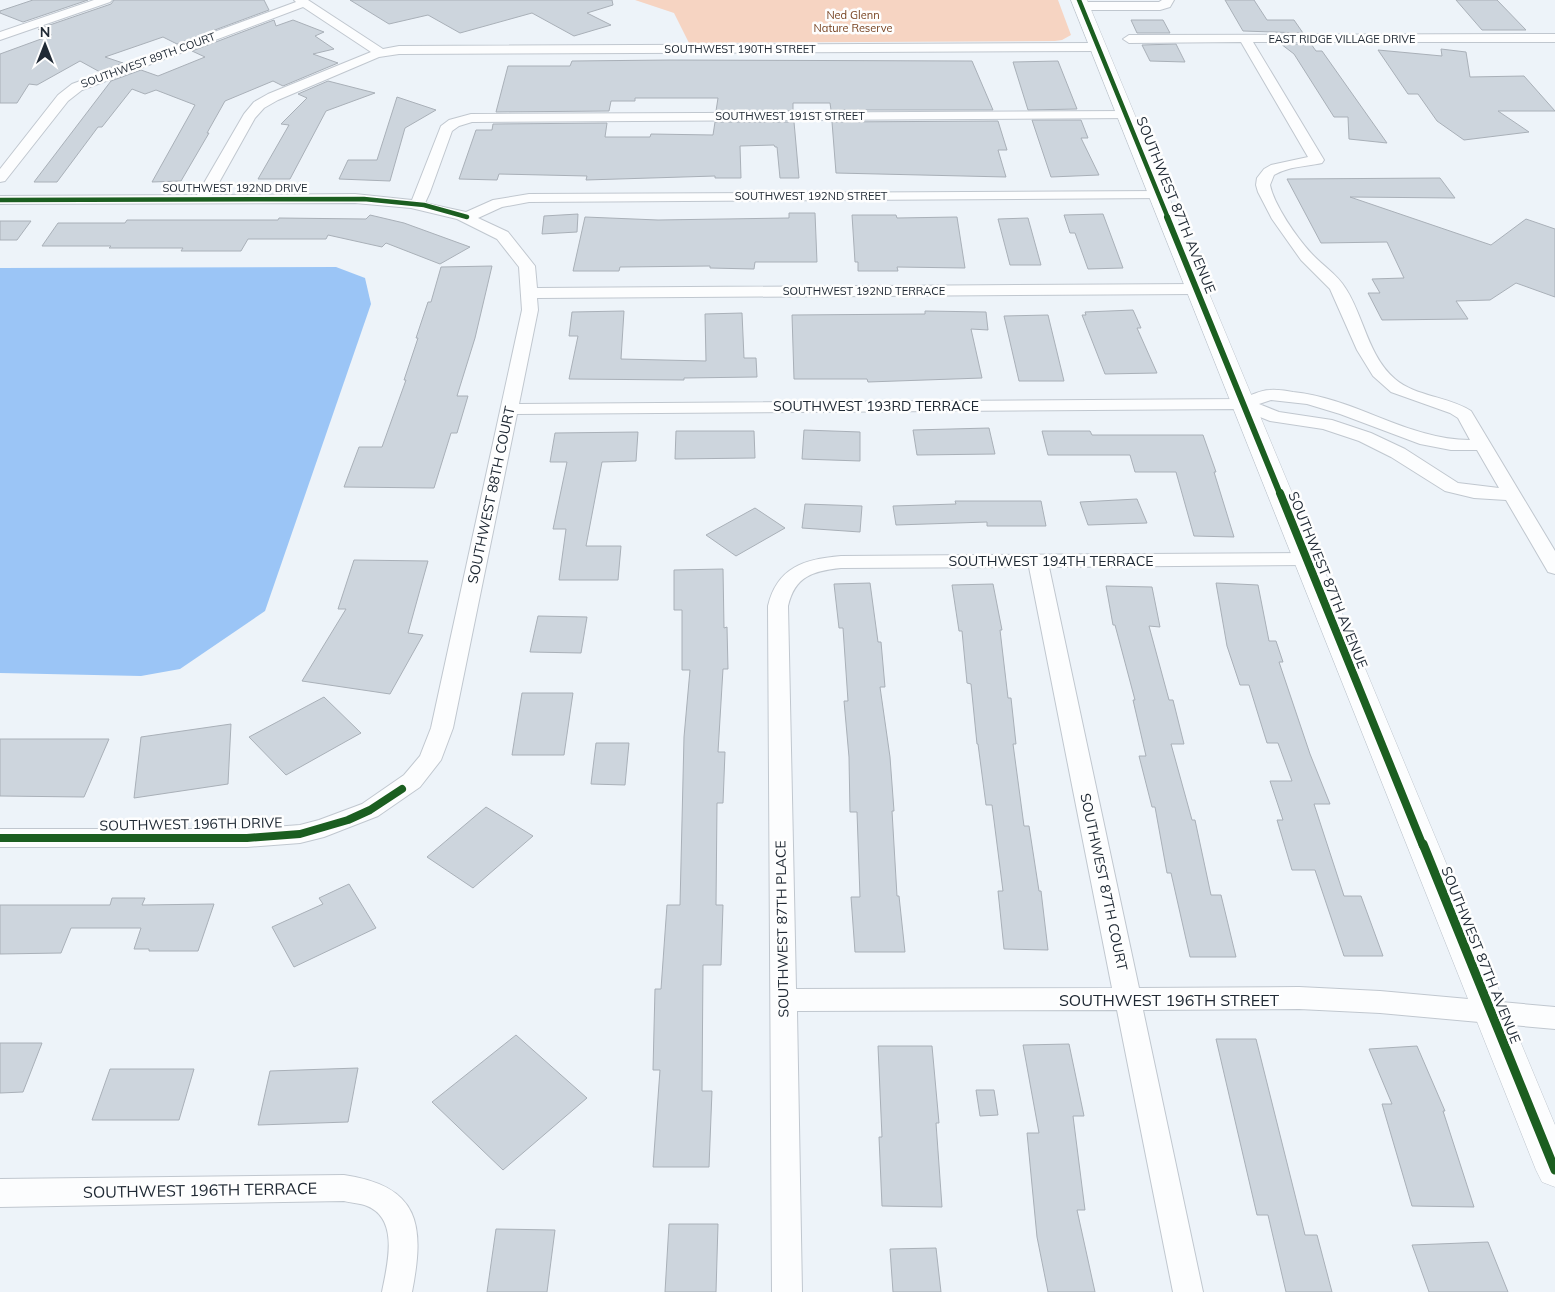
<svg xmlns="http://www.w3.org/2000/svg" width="1555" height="1292" font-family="Mulish,sans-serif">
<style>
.green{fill:#f6d4c2}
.water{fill:#9bc5f6}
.building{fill:#cdd5dd;stroke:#a9b0b8}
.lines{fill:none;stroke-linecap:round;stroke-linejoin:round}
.street-casing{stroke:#c0c7cf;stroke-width:2}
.secondary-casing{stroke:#c0c7cf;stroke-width:1}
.street{fill:#fcfdfe;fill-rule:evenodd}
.secondary{fill:#fcfdfe;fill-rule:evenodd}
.cycleway-far3-casing{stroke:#fefefe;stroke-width:6}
.cycleway-far2-casing{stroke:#fefefe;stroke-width:9}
.cycleway-far1-casing{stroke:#fefefe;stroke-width:11}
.cycleway-casing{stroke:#fefefe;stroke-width:12}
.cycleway-far3{stroke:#1b5e20;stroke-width:4.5}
.cycleway-far2{stroke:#1b5e20;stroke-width:6}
.cycleway-far1{stroke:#1b5e20;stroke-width:8}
.cycleway{stroke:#1b5e20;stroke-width:9}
.labels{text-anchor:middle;stroke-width:5;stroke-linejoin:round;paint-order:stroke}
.far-park-label{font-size:11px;fill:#774220;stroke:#fefefe}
.far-street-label{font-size:11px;fill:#202a35;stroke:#fefefe}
.street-label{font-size:14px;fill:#202a35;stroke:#fefefe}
.near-street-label{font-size:16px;fill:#202a35;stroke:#fefefe}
</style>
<rect width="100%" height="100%" fill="#edf3f9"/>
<path class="green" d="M635,0h423l13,35 -9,5 -7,1 -366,2 -15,-30z"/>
<path class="water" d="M336,267l29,11 6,26 -106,307 -85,58 -39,7 -141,-3v-405z"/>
<path class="building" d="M33,0h55l-65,22 -23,-9v-2z
M114,0h150l5,10 -92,34 -14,-7 -58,20 18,6 -23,9 -20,-11 -43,24 -8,-1 -12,19h-17v-49l52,-19 -14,-6 73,-25z
M350,0h262l1,5 -26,8 24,12 -37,11 -42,-23 -72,20 -32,-18 -39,9z
M1225,0h29l13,20h27l9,13 -60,-2z
M1456,0h41l29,30h-44z
M274,20l2,6 17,-6 31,12 -9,4 19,13 -21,5 25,9 -55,23 -10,-5 -48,20 -18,32h2l-28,48 -29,1 43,-77 -39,-15 -11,4 -13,-5 -30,38h-4l-41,55h-23l77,-101 30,-11 17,6 47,-19 -13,-6z
M1131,20h32l7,13h-33z
M1176,44l9,18 -35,-1 -8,-16z
M1281,44h30l5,7h6l65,92 -38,-4 -1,-22h-14l-40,-63z
M1441,49l25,3 4,25 54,-1 31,35h-57l31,21 -65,8 -27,-19 -19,-27h-10l-30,-44 64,6z
M670,60l302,1 21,49h-162l-1,-7h-37v8h-77l2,-13h-83v3h-24l-2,10 -113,1 12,-46h62l2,-5z
M1058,61l19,48 -49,1 -15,-48z
M328,81l47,12 -49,18 -36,68h-32l31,-54 -8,-1 26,-26 -9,-4z
M397,97l39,13 -31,18 -15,53 -51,-2 9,-19h29z
M1032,120h49l7,18h-7l18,37 -48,2z
M998,121l9,29h-9l8,27 -170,-4 -4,-51z
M715,122h79l5,56h-19l-3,-31h-2l-1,-2 -34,1 1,32h-26v-2l-129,4 1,-4 -88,-2 -2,6 -38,-1 17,-49h16l1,-6 114,-1 -2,14h45l1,-3 62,1z
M1440,178l15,20 -105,-1 141,48 35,-26 29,10v68l-39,-14 -26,17 -34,1 12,18 -86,1 -14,-27h12l-8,-14 32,-1 -17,-36 -66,1 -34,-64z
M789,213h26l2,49h-62l-1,7 -44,-1v-2l-90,1 -1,4h-46l12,-54 73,3 131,-2z
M578,214l-1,18 -35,2 2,-18z
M1103,214l20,54 -35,1 -13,-36h-5l-6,-18z
M370,215l34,8 66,24 -30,17 -54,-21 -4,4 -54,-12 -2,4h-78l-7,12h-60l2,-3h-74l2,-2h-69l16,-23h67l2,-3h151l1,-2 87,1z
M852,215h44l1,3 60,-1 8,51 -68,-1 1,4h-40v-9h-3z
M1028,218l13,47h-31l-12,-46z
M0,221h31l-14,19h-17z
M492,266l-17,72 -18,58h11l-11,37h-6l-17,55 -90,-1 15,-40h23l24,-67h-2l14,-42h-2l12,-36h3l10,-35z
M1133,310l8,18h-4l20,45 -52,1 -23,-59h4l-1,-3z
M624,311l-3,48 85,2 -1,-47 37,-1 2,45h12l1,19 -73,1v2l-115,-1 9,-43h-9l3,-24z
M925,311l61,1 2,18 -17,-1 11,49 -114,4 -1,-3h-73l-2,-64 133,-1z
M1048,315l16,66h-45l-15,-65z
M989,428l6,26 -78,1 -4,-25z
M804,430l56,2v29l-58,-2z
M676,431h78l1,27 -80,1z
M1042,431h48l2,4h111l13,37h-2l20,65 -40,-1 -18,-64h-41l-5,-17h-82z
M638,432l-2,29 -34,1 -16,84h35l-3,34h-59l7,-51h-13l14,-67h-17l5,-29z
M1137,499l10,24 -59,2 -8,-23z
M955,501h86l5,25h-59v-4l-91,3 -3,-19 63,-2z
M805,504l57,2 -2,26 -58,-4z
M755,508l30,20 -49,28 -30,-21z
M354,560l74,1 -20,72 15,2 -33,59 -88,-13 44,-72h-8z
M723,569l1,59 3,-1 1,42h-5l-5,83h7l-2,51h-6l-1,102h7l-2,60h-18l-1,126h10l-3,76h-56l7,-97h-7l2,-81h6l6,-84h13l4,-168 6,-67h-8v-60h-8v-40z
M870,583l8,59h3l4,45h-5l10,70 4,54h-2l5,85h2l6,56h-50l-4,-55h9l-3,-85h-7l-1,-55 -5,-56h4l-5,-73h-4l-5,-44z
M1216,583l42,2 11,56h7l7,21h-4l31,92 20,50h-16l30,92h17l22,60h-39l-29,-86h-23l-15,-50h6l-13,-39h22l-14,-38h-11l-18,-58h-9l-13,-39z
M993,584l9,46h-2l8,68h3l5,46h-3l11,82h5l10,65h2l7,59 -44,-1 -6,-58h5l-11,-86h-6l-8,-61h-1l-6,-60 -4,-1 -5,-52h-3l-7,-46z
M1106,586l46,1 8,40 -11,-1 20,74h4l11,44h-13l21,76h3l16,75h10l15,62h-46l-19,-84h-4l-12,-66h-3l-13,-51h7l-13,-56h2l-20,-75h-2z
M538,616l49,1 -6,36 -51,-1z
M522,693h51l-9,62h-52z
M324,697l37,36 -75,42 -37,-38z
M231,724l-3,60 -94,14 7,-61z
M0,739h109l-25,58 -84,-1z
M596,743h33l-4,42 -34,-1z
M486,807l47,29 -60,52 -46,-31z
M349,884l27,44 -82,39 -22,-40 51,-23 -4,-6z
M112,898h33l-3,7 72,-1 -16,47h-49v-2h-15l7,-21h-70l-10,25 -61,1v-49h110z
M516,1035l71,63 -84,72 -71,-68z
M1216,1039h40l49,196h12l15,57h-46l-18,-77h-11z
M0,1043h42l-19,49 -23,1z
M1069,1044l15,72h-11l12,94h-8l18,82h-47l-11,-55 -10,-104h12l-16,-88z
M878,1046h54l7,77h-3l6,84 -60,-1 -3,-69h3z
M1417,1046l28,65h-2l31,96 -62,-1 -30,-102h10l-23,-55z
M358,1068l-10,54 -90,3 12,-54z
M110,1069h84l-15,51h-87z
M976,1090h18l4,25 -18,1z
M669,1224h49l-2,68h-51z
M496,1229l59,1 -8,62h-60z
M1488,1242l20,50h-79l-17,-47z
M936,1248l5,44h-48l-3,-43z"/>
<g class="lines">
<g class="street-casing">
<path id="street" d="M94,0h18l-2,2 -110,38v-8z
M294,0h14l75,49 16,-3 699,-3 6,4 -6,4 -699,3 -20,3 -101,43 -14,8 -9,10 -43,77 143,-1 57,6 29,-74 8,-6 22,-6 656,-3 7,4 -2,3 -660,4 -13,4 -7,5 -22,61 -5,11 41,9 27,-12 36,-6 630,-3 5,1 2,3 -2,3 -635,4 -27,5 -24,11 30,14 27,34 2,22 660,-4 6,2 2,3 -2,3 -6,2 -660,4 1,12 -19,94 722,-5c9,-3 19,-9 29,-9 7,-1 16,1 23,2 62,6 115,48 177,48l-12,-22 -8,-5 -59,-21 -18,-16 -16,-26 -27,-61 -29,-29 -29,-41 -14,-27 -2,-7 1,-7 7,-9 7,-4 37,-8 -67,-115 -112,1 -6,-4 6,-4 426,-1v8h-302l71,118 -2,3c-17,4 -33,3 -48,12l-4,10c4,20 27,53 41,68 12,13 26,21 35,36 18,28 22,67 49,90 21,18 53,17 76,32l84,140v23l-7,-2 -42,-72 -32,-2 -29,-7 -54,-34 -32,-16 -36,-12 -53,-8 -30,-12 -723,5 -64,314 -12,32 -21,27 -42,29 -54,21 -24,6 -53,4h-247v-18h247l53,-4 19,-5 43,-16 42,-29 16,-19 11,-28 91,-418 -3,-43 -22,-28 -40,-20 -46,-11 -56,-5 -355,1v-8l197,-1 47,-81 10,-12 14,-8 103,-42 -68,-45 -221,83 -14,11 -63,80 -5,1v-13l58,-74 14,-11 224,-82zM1271,400l36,4 33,10 80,30 31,6h26l22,38 -41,-5 -53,-34 -34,-16 -39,-13 -53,-8 -20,-8z
M1162,0h12l-4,7 -10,3h-79l-6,-4 6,-4h78z
M1306,553l7,2 3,4 -3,4 -7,2 -257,2 90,421 160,-1 81,4 175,16v22l-175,-16 -81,-4 -156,1 60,282h-30l-56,-282 -320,1 5,281h-30l-4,-686c9,-39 37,-47 73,-50zM1029,567l83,421 -316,1 -8,-383c7,-30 25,-35 53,-38z
M344,1175c76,11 81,50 68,117h-30c5,-26 18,-73 -15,-86 -7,-3 -15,-3 -23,-5l-344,6v-28z"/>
</g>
<g class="secondary-casing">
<path id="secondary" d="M1071,0h16l468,1125v62l-13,-5 -6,-12z"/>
</g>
<use href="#street" class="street"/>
<use href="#secondary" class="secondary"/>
<g class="cycleway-far3-casing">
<path id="cycleway-far3" d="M1079,0l89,218
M0,200l364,-1 60,6 43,12"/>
</g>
<g class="cycleway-far2-casing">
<path id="cycleway-far2" d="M1167,217l113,277"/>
</g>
<g class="cycleway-far1-casing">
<path id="cycleway-far1" d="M1280,493l143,353
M0,838h247l53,-4 48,-14 22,-10 32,-21"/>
</g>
<g class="cycleway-casing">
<path id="cycleway" d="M1423,844l132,326"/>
</g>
<use href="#cycleway-far3" class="cycleway-far3"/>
<use href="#cycleway-far2" class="cycleway-far2"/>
<use href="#cycleway-far1" class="cycleway-far1"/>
<use href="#cycleway" class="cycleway"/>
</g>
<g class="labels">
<g class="far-park-label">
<text x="853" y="19">Ned Glenn<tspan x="853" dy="13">Nature Reserve</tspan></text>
</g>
<g class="far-street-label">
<text x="1342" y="43">EAST RIDGE VILLAGE DRIVE</text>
<text x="740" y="53">SOUTHWEST 190TH STREET</text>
<text transform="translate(148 60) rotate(-20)" y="4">SOUTHWEST 89TH COURT</text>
<text x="790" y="120">SOUTHWEST 191ST STREET</text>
<text x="235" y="192">SOUTHWEST 192ND DRIVE</text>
<text x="811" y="200">SOUTHWEST 192ND STREET</text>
<text x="864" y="295">SOUTHWEST 192ND TERRACE</text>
</g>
<g class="street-label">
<text transform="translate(1176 205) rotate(68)" y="5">SOUTHWEST 87TH AVENUE</text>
<text x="876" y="411">SOUTHWEST 193RD TERRACE</text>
<text transform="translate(491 495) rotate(-78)" y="5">SOUTHWEST 88TH COURT</text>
<text x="1051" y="566">SOUTHWEST 194TH TERRACE</text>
<text transform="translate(1328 580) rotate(68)" y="5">SOUTHWEST 87TH AVENUE</text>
<text transform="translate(191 824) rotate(-1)" y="5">SOUTHWEST 196TH DRIVE</text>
<text transform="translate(1104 882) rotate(78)" y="5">SOUTHWEST 87TH COURT</text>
<text transform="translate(782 929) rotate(-91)" y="5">SOUTHWEST 87TH PLACE</text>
<text transform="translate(1481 955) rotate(68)" y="5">SOUTHWEST 87TH AVENUE</text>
</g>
<g class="near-street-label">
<text x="1169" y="1006">SOUTHWEST 196TH STREET</text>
<text transform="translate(200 1190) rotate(-1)" y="6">SOUTHWEST 196TH TERRACE</text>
</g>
</g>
<g transform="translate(45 45)" stroke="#fefefe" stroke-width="4" paint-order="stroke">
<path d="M0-4L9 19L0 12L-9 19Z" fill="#202a35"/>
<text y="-8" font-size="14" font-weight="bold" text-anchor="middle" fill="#202a35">N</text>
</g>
</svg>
